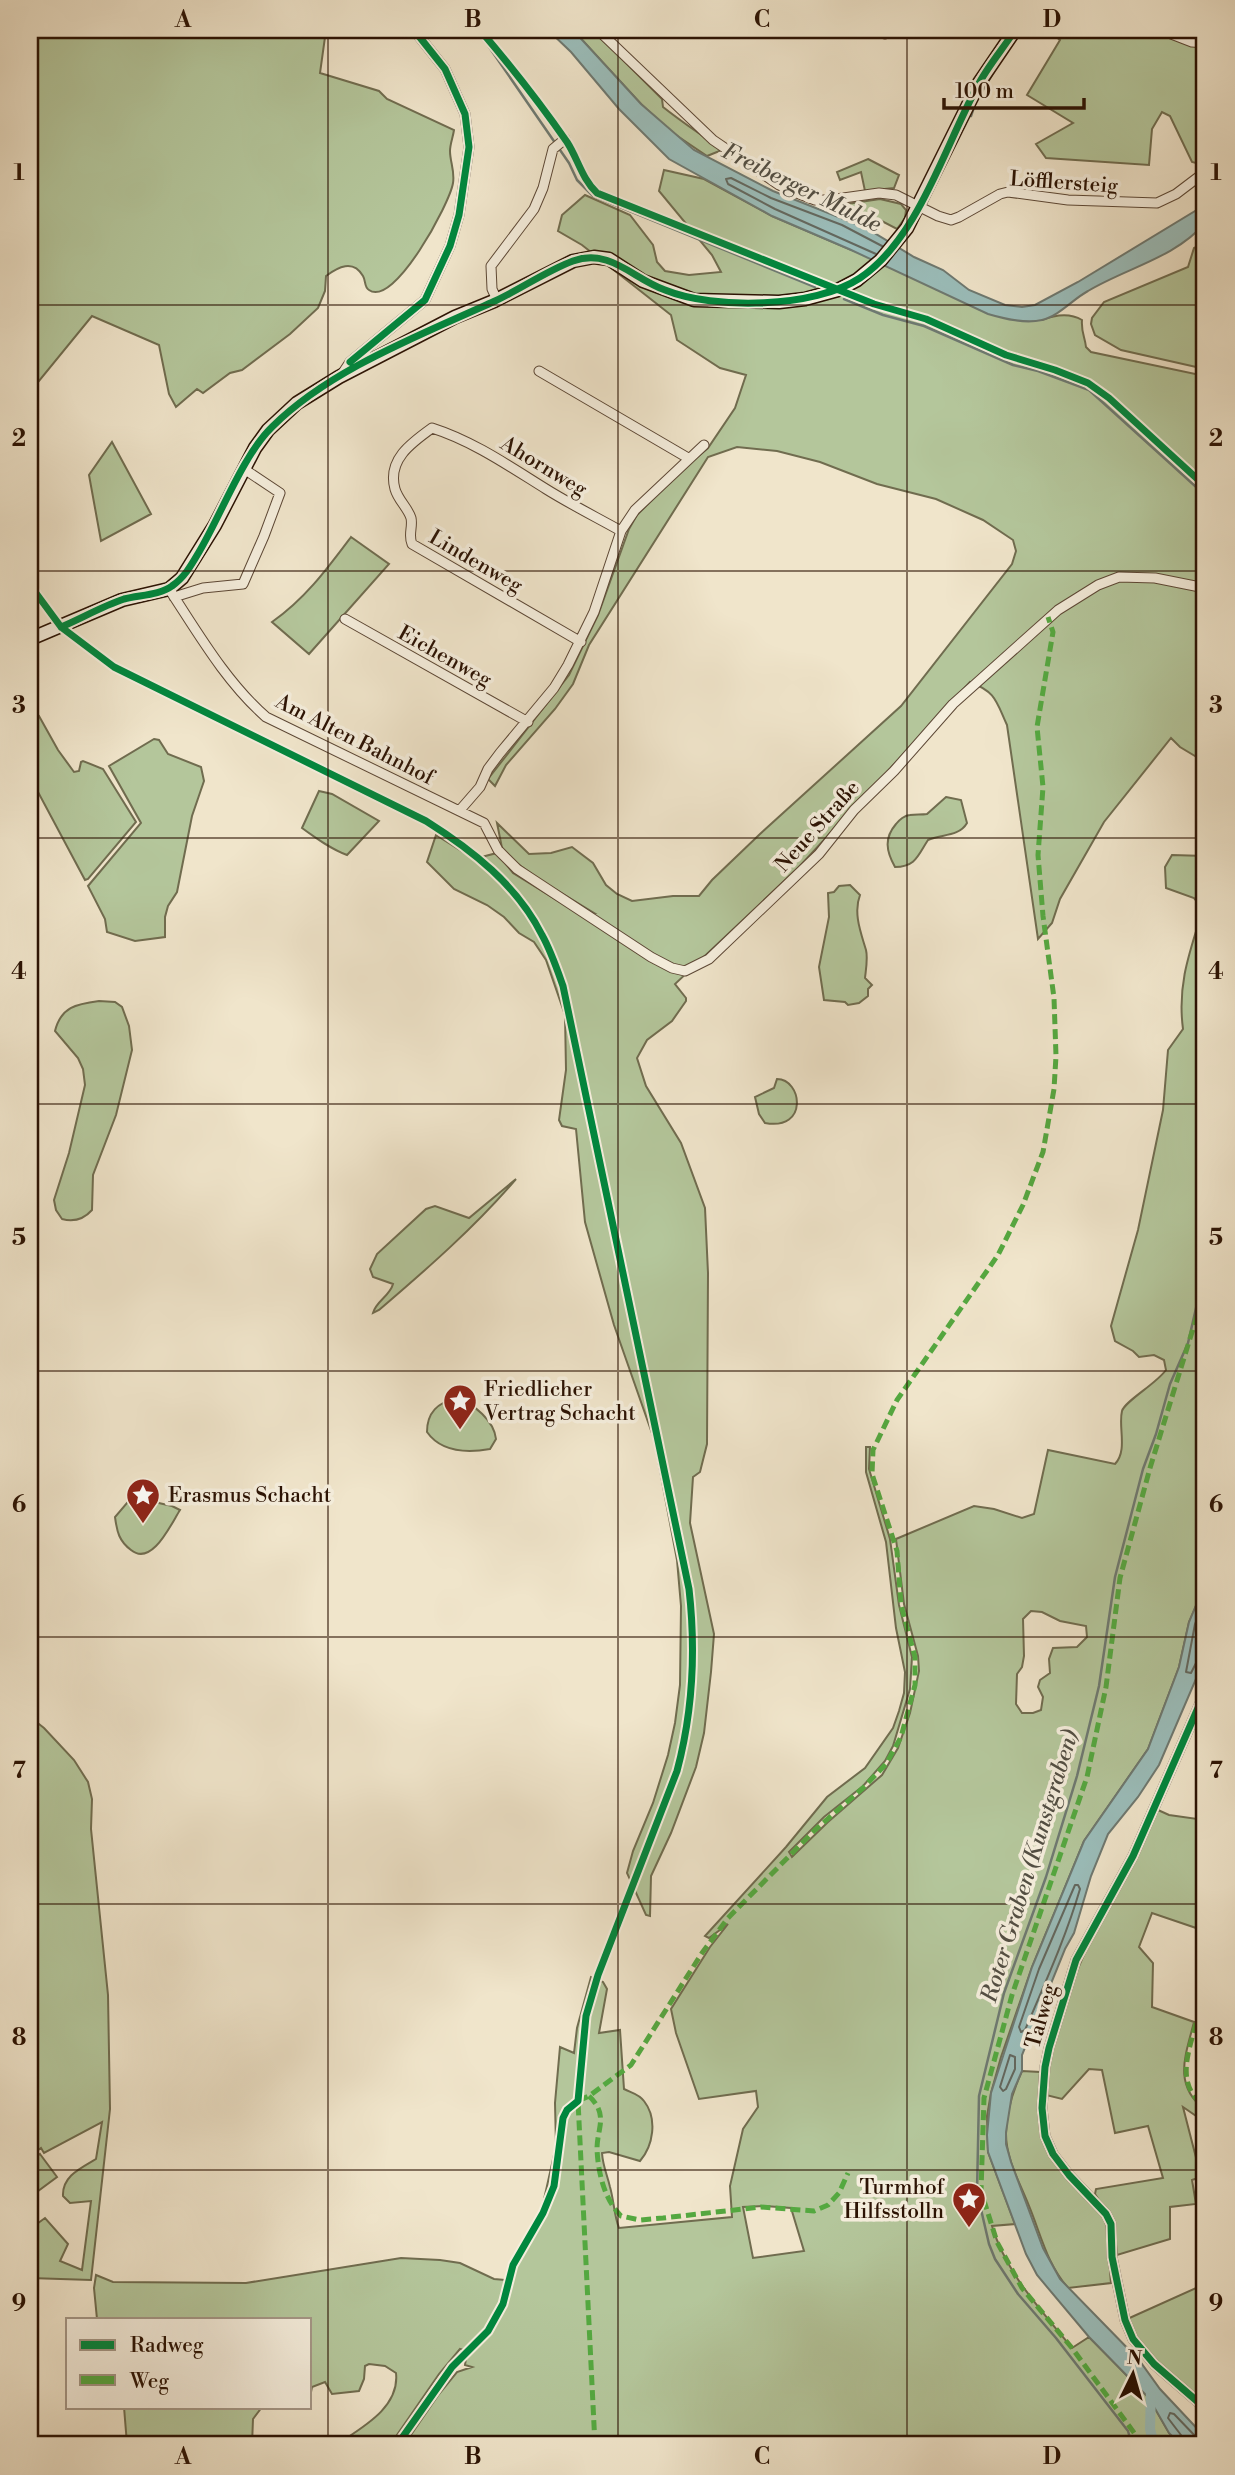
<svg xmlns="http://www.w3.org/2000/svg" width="1235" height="2475" font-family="'Libre Bodoni',serif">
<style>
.green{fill:#b4c69b;stroke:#706c4f;stroke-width:2;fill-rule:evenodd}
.water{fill:#9bbebb;stroke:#6e7971;stroke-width:2}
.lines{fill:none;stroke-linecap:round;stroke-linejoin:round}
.shore{stroke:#63685f;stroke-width:2}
.stream{stroke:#6e7971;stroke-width:2.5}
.canal{stroke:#9bbebb;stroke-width:10}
.street-casing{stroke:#5c4735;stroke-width:11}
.secondary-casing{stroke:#2b1203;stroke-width:15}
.street{stroke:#f5eedd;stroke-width:9}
.secondary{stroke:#f5eedd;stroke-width:12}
.quiet{stroke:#54a840;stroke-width:5;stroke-dasharray:10 5;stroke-linecap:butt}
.cycleway-casing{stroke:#f5eedd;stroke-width:11}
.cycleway{stroke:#00873e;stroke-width:7}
.grid{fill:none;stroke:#2b1203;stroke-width:2;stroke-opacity:0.55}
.labels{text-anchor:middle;stroke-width:7;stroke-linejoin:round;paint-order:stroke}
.street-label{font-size:21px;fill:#2b1203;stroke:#f5eedd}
.poi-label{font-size:21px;fill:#2b1203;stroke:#f5eedd;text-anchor:start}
.water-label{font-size:23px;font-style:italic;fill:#524e43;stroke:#f5eedd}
.neatline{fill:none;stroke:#2b1203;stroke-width:2.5}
.grid-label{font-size:23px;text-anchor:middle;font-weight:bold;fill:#2b1203}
</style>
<rect width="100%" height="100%" fill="#f0e5cb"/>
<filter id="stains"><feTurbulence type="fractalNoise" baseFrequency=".00286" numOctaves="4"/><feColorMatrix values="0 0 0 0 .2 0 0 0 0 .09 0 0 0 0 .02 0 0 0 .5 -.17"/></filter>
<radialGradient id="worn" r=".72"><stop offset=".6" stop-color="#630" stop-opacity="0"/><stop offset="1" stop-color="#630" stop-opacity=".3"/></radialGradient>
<path class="green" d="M30,30h296l-6,43 59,18 8,8 67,31c-1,7 -4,14 -4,21 0,11 5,20 3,32 -3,20 -59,125 -84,107 -5,-3 -3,-9 -6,-14 -10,-17 -25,-9 -37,0l-1,15 -7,17 -28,26 -48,36 -12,3 -27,20 -6,-4 -21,18 -7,-13 -10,-49 -67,-29 -62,76z
M573,30h20l69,69 1,8c20,16 39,28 59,43l-15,6 -37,-25 -29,-27z
M1047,30h158v157l-5,-23 -8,-2 -22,-46 -8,-4 -10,17 -3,36 -103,-7 -10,-14 37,-21 -46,-28 33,-55z
M868,159l31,16 -5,13 -29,3 -4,-19 -21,8 -3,-8z
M664,170l40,9 68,37 77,33 193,71c13,-5 28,-7 40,0 -1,12 3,17 4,27l5,5 114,24 -2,36 2,4v346l-25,-15 -9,-9 -67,84 -44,77 -8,24 -14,16 -31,-214c-11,-24 -11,-33 -37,-43l-171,185 -124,117 11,14v3l-14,20 -25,19 -10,18 9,28 35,57 24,65 3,65 -1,171 -7,28 -7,5 -3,46 24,111 -3,38 -7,61 -8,34 -25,66 -20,43 -1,40 -4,-1 -19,-42 6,-22 20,-48 15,-48 7,-32 5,-38 1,-79 -4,-46 -23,-121 -40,-114 -29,-103 -9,-93 -14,-3 -3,-6 7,-50 -1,-55 -19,-55 -12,-18 -15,-9 -15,-16 -17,-12 -33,-16 -27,-27 9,-27 38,24 23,-6 16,20 65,40h16l-54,-33 -37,-27 -6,-30 32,31 22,-1 21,-6 21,16 13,22 11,9 15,7 41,-5h26l13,-16 48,-46 141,-128 111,-142 4,-13 -3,-11 -30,-20 -47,-21 -59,-15 -57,-22 -43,-11 -40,-4 -29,10 -119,188 -16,39 -18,25 -49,56 -11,21 -7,-7 81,-104 29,-60 31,-86 8,-14 48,-48 23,-19 27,-40 11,-33 -26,-7 -43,-28 -6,-25 -89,-70 -24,-14 4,-16 23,-20 45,20 23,30 4,17 8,9 24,4 32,-3 -9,-17 -53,-64z
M880,199l21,5 5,6 -1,8 -8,11 -21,-11 -36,-13z
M1205,243v126l-84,-19 -26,-15 -4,-11 1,-6 12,-16 84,-35 6,-19z
M112,442l39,72 -50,27 -12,-66z
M351,537l38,27 -80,90 -37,-32c33,-23 55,-53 79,-85z
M39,716l19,34 16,22 5,-1 2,-9 2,-1 20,8 33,53 -48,57 -3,1 -55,-103v-58z
M154,739l5,1 9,14 33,13 3,14 -12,35 -15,76 -9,14 -3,11v20l-30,4 -28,-9 -2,-13 -17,-33 53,-63 -32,-57z
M319,791l13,3 47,27 -32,34c-16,-6 -30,-16 -45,-27z
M946,797l15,3 6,23c-8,14 -26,11 -39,17 -10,15 -12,27 -33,27 -9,-16 -11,-29 1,-43 3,-4 9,-9 14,-9 6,-1 11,0 17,-1z
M1172,855l33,1v706l-8,42 -8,18 -10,45 -31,82 -64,92 -52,126 -31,90 -10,36 -4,23 1,36 27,72 -23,2c14,47 49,84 80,122l17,-11 60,61 20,35 12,12h-777l35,-51 18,-22 15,-5 -7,-2 2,-14 -7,-2 -21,25 -49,71h-54c25,-17 64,-37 60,-72l-11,-7 -16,-2 -4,2 -1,13 -5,12 -27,3 -7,-12 -13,5 -2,10v-78h-213l-3,-31 2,-13 17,7 133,1 155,-25 39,2 20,3 34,16 11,1 4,-3 3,-12 11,-13 17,-35 16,-71 -1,-43 5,-56 14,6 3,-25 14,-51 12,5 4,7 -8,44 21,-3 4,59c8,4 15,5 20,12 14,18 9,45 -4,60l-31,-9 -7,1c1,14 5,21 8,34 4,14 4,28 9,41l113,-11 -2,-31 13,-57 15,-22 -2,-16 -57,8 -23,-66 -5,-24 39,-62 18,-23 -19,14 -4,-2 81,-89 41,-50 38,-29 28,-40 6,-17 5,-18 1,-21 -9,-44 -10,-86 -20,-70v-25h4l-1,22 21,70 9,66 13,52 -2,32 -17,57 -8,15 -22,25 -39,31 -35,35 3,5 36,-35 54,-47 16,-27 12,-35 9,-42 -1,-15 -14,-52 -8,-65 78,-33 20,3 28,9 12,-4 14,-64 67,14c13,-14 3,-37 7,-53 3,-10 34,-27 44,-41l-2,-10 -10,-5 -15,2 -6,-6 -18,-10 -4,-15 27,-96 25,-120 5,-60 15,-21c-6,-45 7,-78 20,-120l-9,-11 -28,-10 -1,-21zM1031,1611l11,1 18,9 26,5 1,11 -10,10 -24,1 -4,11 1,14 -10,7 -2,7 5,10 -2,13 -8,3h-11l-6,-9 1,-30 5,-7 2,-11 -1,-37zM765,2206l26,2 13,43 -51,7 -10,-51z
M850,885l10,10c-7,18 1,38 6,55 2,8 0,19 -1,28l7,7 -4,4v7l-9,7 -11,2 -3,-3 -21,-2 -5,-33 10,-50 -1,-24 6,-1 5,-6z
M99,1001l16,1 7,5 7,19 3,24 -16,65 -23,60 -1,35c-8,9 -19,12 -30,9l-6,-9 -2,-10 15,-47 16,-68 -2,-16 -5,-11 -23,-27c6,-24 21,-27 44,-30z
M777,1079c25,0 32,52 -12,44l-6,-9 -4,-17 19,-9z
M516,1179c-41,48 -89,90 -137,131l-6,3c3,-12 17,-17 20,-29l-20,-7 -3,-8 7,-15 49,-45 9,-3 34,12z
M456,1399c18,4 38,22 40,40l-6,10c-23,4 -49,3 -63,-17 0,-19 11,-30 29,-33z
M132,1497l40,9 8,4c-9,14 -28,57 -49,40 -12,-9 -14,-18 -16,-33z
M30,1717l14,11 30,32 14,22 4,17 -1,30 17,166 2,114 -19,171 -61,-2v-49l15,-11 23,26 -8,17 22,9 9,-69 -21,2 -7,-7c-1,-20 18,-28 33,-37l6,-37 -58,31 -3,-5 -11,8z
M1158,1810l11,5 36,5v111l-53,-18 -13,34 14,16 -1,44 42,15c-9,35 -21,63 11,88v12l-22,-15 18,70 -9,3 4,24 -26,3v32l-53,16 -3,-31 -19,-30 1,-5 67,-11 -15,-52 -33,7 -13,-63 -13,-1 -27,30 -16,-4c7,-102 65,-196 112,-285z
M1022,2071l18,1 -2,39 4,26 62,81c6,14 5,48 7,65l-43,5c-21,-24 -27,-53 -39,-82 -9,-23 -23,-47 -23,-72 0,-22 7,-43 16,-63z
M40,2154l17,23 -27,20v-36z
M1205,2284v116l-4,4 -47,-40 -29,-44z
M124,2407h138l-9,12 -1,26h-128l3,-1z"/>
<path class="water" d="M548,30h25l68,74 53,46 79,41 93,37 48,29 29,13 26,20 36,15 17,2 13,-2 43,-23 127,-77v18c-30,35 -79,45 -117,68 -15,8 -29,25 -46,29 -17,4 -37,-1 -54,-6l-139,-65 -77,-33 -103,-57 -50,-50 -48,-57z
M1205,1562v96l-46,107 -21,32 -30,37 -17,42 -17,57 -9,16 -43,106v16l-10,23 -6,38v12l5,18 32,86 17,31 79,81 21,29 45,48v8h-24l-12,-12 -20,-35 -60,-61 -52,-62 -11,-21 -38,-102 -1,-17 4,-42 41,-126 52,-126 64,-92 31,-82 10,-45 8,-19z"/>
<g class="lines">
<path class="shore" d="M876,254l-101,-45 -47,-25 -2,-5 5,-1 40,20 71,27 40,21
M1205,1598l-10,26 -9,48 5,1 6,-12 8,-3
M1075,1885h3l2,4c-14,48 -35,94 -55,141l-4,2 -2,-5 20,-58z
M1010,2055l5,2v12l-9,20 -3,2 -3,-4z
M1185,2445l-1,-6 -16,-21 2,-5 4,1 24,25 7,2"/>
<path class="stream" d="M474,30l13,14 82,119 8,17 16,16 222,91
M980,95l13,-22
M971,116l4,-12
M844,299l39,16 41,11 89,39 25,6 51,19 116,105
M1130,2438l-2,-7 -72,-93 -38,-44 -23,-35 -6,-15 -12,-52 2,-96 25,-103 42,-116 31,-101 22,-90 16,-109 28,-108 13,-35 14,-50 18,-41 17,-74"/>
<path class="canal" d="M1151,2390l-1,39 4,16"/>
<g class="street-casing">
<path id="street" d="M598,30l115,110 66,45 18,8 18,7h14l50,-7 17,2 42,21 13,4 8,-3 41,-23 8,-2 60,8 89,3 19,-9 29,-22
M873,30l12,4 13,-4
M1161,30l31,12 13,1
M497,300l-5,-11 -1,-23 43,-57 9,-21 10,-39 12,-10
M539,371l149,87
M342,374l8,-12 75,-62 25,-54 9,-31 10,-68 -4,-33 -20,-45 -31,-39
M169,589c29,44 57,93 97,128l218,106 14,27 19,19 134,88 21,11 13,3 24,-12 110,-105 35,-44 40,-39 59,-67 105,-94 40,-25 21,-8 36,1 50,10
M174,597l29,-9 40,-4 21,-48 16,-43 -36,-24
M345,619l183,103
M581,642l-169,-98c-4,-9 1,-17 -1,-26 -3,-10 -13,-18 -16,-29 -8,-29 16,-46 37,-61 41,13 77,38 114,61 24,15 50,28 75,42
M460,810l20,-23 8,-18 12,-16 54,-65 14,-23 26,-53 27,-81 14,-21 69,-65
M1205,1692l-72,164 -57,104 -27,88 -4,19 -3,41 3,28 8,18 16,21 37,39 5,10 1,33 13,63 8,19 21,25 51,44"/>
</g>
<g class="secondary-casing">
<path id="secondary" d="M30,639l92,-39 47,-11 13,-11 33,-53 40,-77 13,-18 29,-27 42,-26 116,-60 39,-16 79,-40 21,-4 15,2 34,22 51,19 85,2 26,-3 33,-9 19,-10 24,-20 26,-32 72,-145 36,-53"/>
</g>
<use href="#street" class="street"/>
<use href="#secondary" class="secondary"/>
<path class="quiet" d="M1196,2023c-8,32 -21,61 9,84
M589,2096c20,19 8,32 8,53 1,23 7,50 24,67l19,4 23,-2 98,-11 53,4 14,-6 11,-12 9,-20
M595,2445l-17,-344 11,-5 42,-31 71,-112 26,-35 87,-88 48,-42 23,-24 15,-27 14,-52v-28l-14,-52 -4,-54 -25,-77 1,-24 24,-50 101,-145 25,-50 20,-53 11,-63 2,-33 -2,-58 -11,-82 -5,-61 5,-68 -6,-60 16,-95 -5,-15
M1143,2445l-71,-97 -50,-60 -25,-46 -16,-51 3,-93 28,-103 75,-218 19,-90 14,-109 30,-110 55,-178"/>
<g class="cycleway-casing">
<path id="cycleway" d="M480,30c30,35 60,73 87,112 11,17 15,37 30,51l277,111 52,15 80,36 49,15 33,13 21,15 96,88
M350,362l75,-62 25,-54 9,-31 10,-68 -4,-33 -20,-45 -31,-39
M30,585l31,42 53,40 312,154c46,29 91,64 116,114 9,16 15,34 21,51l126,603c7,62 4,122 -12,182l-79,204 -12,41 -8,85 -11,9 -4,8 -9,68 -11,27 -30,52 -10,39 -15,27 -36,36 -55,78
M61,627c21,-9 42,-21 63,-28 15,-4 36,-4 48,-13 13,-9 20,-22 27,-34 22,-37 44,-97 73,-125 58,-58 149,-92 223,-126 26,-12 51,-30 78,-40 37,-13 59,17 92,29 49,20 150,18 195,-12 58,-39 84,-130 117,-191 10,-20 26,-38 38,-57
M1205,1692l-72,164 -57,104 -27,88 -4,19 -3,41 3,28 8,18 16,21 37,39 5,10 1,33 13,63 8,19 21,25 51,44"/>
</g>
<use href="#cycleway" class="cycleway"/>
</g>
<path class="grid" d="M328,30v2415M618,30v2415M907,30v2415M30,305h1175M30,571h1175M30,838h1175M30,1104h1175M30,1371h1175M30,1637h1175M30,1904h1175M30,2170h1175"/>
<defs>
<g id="sight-pin" transform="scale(1.75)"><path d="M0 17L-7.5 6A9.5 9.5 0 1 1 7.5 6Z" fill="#8f2418" stroke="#f5eedd"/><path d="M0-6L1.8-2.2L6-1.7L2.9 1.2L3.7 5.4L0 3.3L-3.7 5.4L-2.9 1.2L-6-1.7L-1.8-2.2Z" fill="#fff"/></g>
</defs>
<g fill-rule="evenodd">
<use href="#sight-pin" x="460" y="1401"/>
<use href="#sight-pin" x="143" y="1495"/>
<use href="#sight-pin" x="969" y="2199"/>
</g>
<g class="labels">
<g class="street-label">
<text transform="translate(1064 182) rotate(4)" y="7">Löfflersteig</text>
<text transform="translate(544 466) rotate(31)" y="7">Ahornweg</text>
<text transform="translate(476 561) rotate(30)" y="7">Lindenweg</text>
<text transform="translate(445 656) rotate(29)" y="7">Eichenweg</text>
<text transform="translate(355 739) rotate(27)" y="7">Am Alten Bahnhof</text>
<text transform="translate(817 826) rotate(-48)" y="7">Neue Straße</text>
<text transform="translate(1041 2016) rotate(-74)" y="7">Talweg</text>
</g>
<g class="poi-label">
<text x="484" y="1396">Friedlicher<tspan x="484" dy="24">Vertrag Schacht</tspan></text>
<text x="168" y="1502">Erasmus Schacht</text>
<text x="944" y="2194" text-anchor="end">Turmhof<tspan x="944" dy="24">Hilfsstolln</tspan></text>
</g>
<g class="water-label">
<text transform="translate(802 187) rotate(26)" y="8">Freiberger Mulde</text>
<text transform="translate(1029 1866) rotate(-73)" y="8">Roter Graben (Kunstgraben)</text>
</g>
</g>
<rect width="1235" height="2475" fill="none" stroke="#f0e5cb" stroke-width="77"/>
<rect x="66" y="2318" width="245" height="91" fill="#f5eedd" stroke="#a49686" stroke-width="2"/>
<rect x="80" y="2340" width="35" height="10" fill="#00873e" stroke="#a49686" stroke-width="2"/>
<text x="130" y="2352" font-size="21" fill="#2b1203">Radweg</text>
<rect x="80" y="2375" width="35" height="10" fill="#54a840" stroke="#a49686" stroke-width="2"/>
<text x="130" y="2388" font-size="21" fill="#2b1203">Weg</text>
<g transform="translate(1133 2374) rotate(5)" stroke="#f5eedd" stroke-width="5" paint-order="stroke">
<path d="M0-5L12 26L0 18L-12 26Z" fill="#2b1203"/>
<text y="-10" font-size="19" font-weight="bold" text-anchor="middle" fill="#2b1203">N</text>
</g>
<path d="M944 98v10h140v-10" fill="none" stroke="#2b1203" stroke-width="3.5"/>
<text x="955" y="98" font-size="21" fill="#2b1203" stroke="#f5eedd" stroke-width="5" paint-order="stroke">100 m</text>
<rect x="38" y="38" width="1158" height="2398" class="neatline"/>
<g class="grid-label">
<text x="183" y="27">A</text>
<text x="473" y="27">B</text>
<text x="762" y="27">C</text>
<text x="1052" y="27">D</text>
<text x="19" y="180">1</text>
<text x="1216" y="180">1</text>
<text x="19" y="446">2</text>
<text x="1216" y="446">2</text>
<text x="19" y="713">3</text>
<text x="1216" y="713">3</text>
<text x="19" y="979">4</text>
<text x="1216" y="979">4</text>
<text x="19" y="1245">5</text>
<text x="1216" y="1245">5</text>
<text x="19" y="1512">6</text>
<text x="1216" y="1512">6</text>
<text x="19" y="1778">7</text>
<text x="1216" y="1778">7</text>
<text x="19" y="2045">8</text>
<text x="1216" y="2045">8</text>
<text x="19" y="2311">9</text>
<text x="1216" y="2311">9</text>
<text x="183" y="2464">A</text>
<text x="473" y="2464">B</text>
<text x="762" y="2464">C</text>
<text x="1052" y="2464">D</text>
</g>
<rect width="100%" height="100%" filter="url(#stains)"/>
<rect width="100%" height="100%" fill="url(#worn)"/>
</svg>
